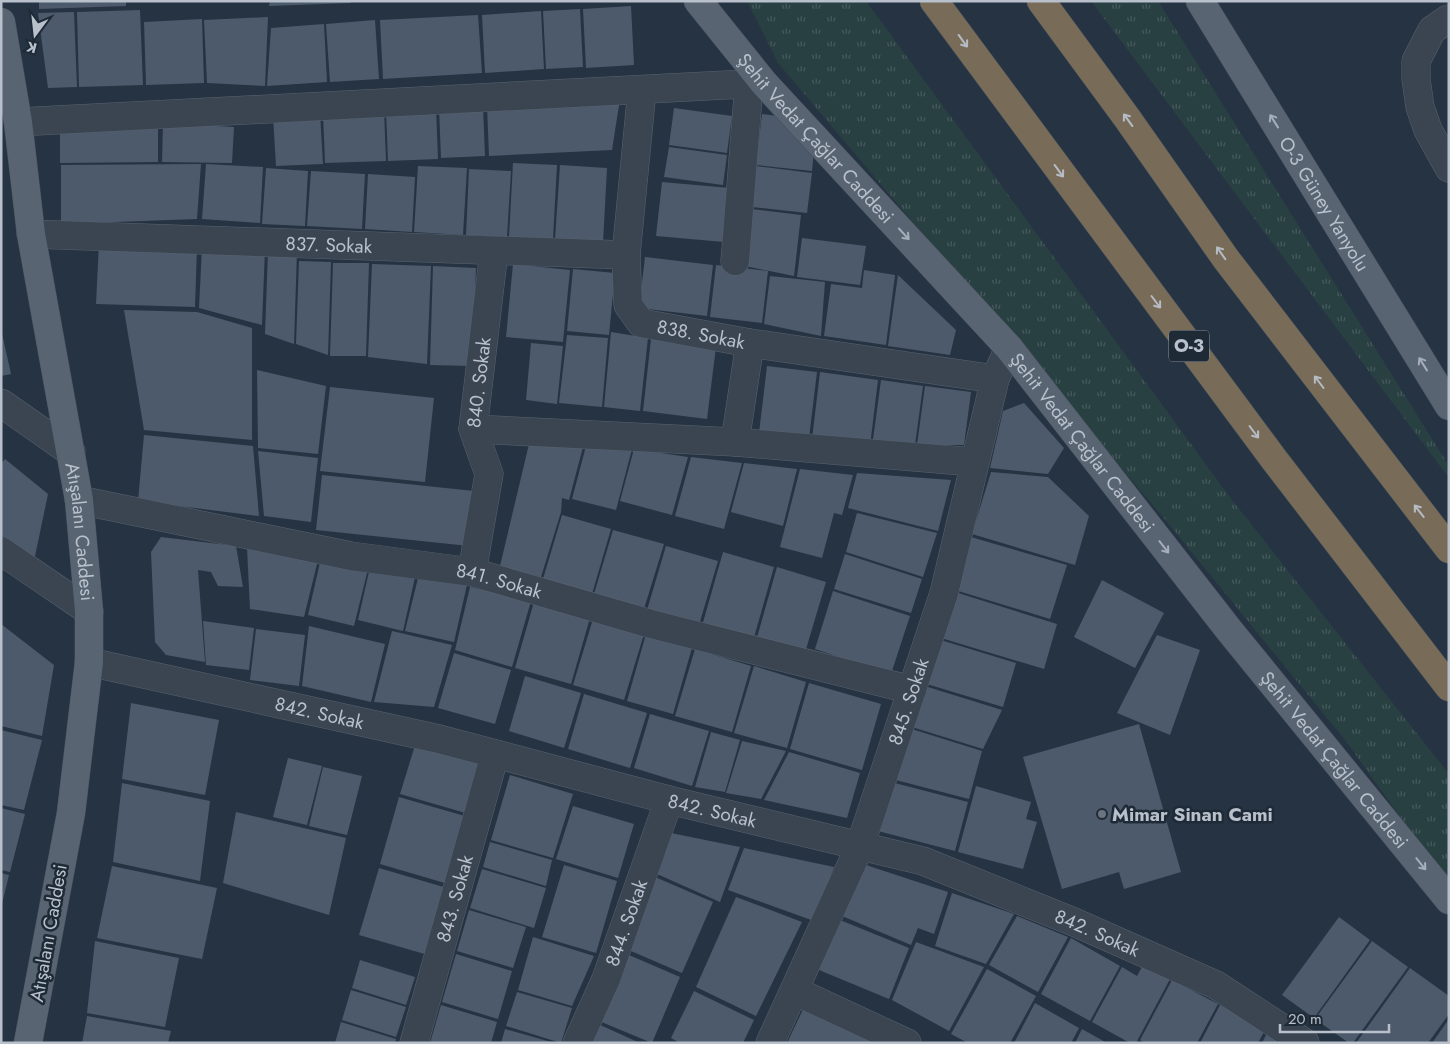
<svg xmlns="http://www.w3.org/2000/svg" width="1450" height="1044" font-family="Jost,sans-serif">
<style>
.grass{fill:url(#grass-tufts)}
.building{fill:#4d5a6b}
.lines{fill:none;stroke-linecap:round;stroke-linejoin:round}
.minor-casing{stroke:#59636f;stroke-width:29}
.major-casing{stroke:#454e5b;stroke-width:29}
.highway-casing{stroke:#45505c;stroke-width:29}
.minor{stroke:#3b4552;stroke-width:28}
.major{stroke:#596472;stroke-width:28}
.highway{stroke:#786b58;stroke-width:28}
.oneway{stroke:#b5bcc6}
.oneway2{stroke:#a5aeba}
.worship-dot{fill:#6b7280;stroke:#1f2a37;stroke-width:2}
.labels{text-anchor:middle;stroke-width:5;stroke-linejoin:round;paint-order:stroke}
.shield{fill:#1f2a37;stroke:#8a939f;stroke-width:1}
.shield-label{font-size:18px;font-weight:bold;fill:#b8c0cc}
.street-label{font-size:19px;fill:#b8c0cc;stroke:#1f2a37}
.poi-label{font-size:19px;font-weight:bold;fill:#b8c0cc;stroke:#1f2a37;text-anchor:start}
</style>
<defs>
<pattern id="grass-tufts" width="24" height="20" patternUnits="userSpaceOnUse" patternTransform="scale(1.25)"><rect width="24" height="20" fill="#294043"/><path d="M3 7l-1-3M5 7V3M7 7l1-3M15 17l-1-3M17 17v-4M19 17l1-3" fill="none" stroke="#465a5d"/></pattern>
</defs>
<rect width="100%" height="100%" fill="#263342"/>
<path class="grass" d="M747,1h119l366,499 217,274v111l-104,-145 -183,-224 -384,-453z
M1091,1h67l291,465v12z"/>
<path class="building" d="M39,1h87v5l-87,3z
M270,1h81v2l-82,3z
M631,6l3,59 -48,3 -3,-59z
M580,9l3,58 -37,2 -3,-58z
M140,10l3,75 -64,2 -2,-75z
M541,11l3,58 -59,4 -3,-58z
M74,12l3,75 -29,1 -10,-75z
M478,15l4,58 -99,6 -3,-59z
M268,17l-3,69 -58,-3 -3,-63z
M202,19l2,64 -58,2 -2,-63z
M375,20l4,59 -49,3 -4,-58z
M324,24l3,58 -60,4 4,-58z
M620,99l-8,51 -123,6 -2,-51z
M483,106l2,50 -44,2 -2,-51z
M436,108l2,51 -50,2 -2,-51z
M674,108l58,8 -5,37 -58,-8z
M384,110l2,51 -61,2 -2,-50z
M320,113l3,51 -47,2 -3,-50z
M762,114l16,2 36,34 -2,21 -56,-6z
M60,121l98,2v39l-98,1z
M163,123l71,4 -2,36 -70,-1z
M669,147l58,8 -4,30 -59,-8z
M513,163l44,2 -4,74 -44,-2z
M201,164l-4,55 -136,5v-59z
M206,164l57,3 -3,56 -58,-4z
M560,165l47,3 -4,75 -48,-4z
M418,166l49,2 -4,67 -49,-3z
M756,166l56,7 -5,40 -55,-6z
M266,168l42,3 -3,55 -43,-2z
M469,169l42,2 -4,66 -41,-2z
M311,171l54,3 -3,55 -55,-3z
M368,174l47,3 -3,55 -47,-3z
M662,182l68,6 -6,54 -68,-6z
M751,209l50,6 -7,61 -49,-10z
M802,238l64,8 -6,39 -63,-8z
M99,243l98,4 -2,60 -99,-3z
M202,247l63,2 -3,76 -63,-17z
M268,250l29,1 -3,93 -29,-10z
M645,257l68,8 -6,51 -68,-8z
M299,261l32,1 -3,93 -32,-11z
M333,263h36l-3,93h-36z
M372,264l59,2 -4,98 -59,-7z
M513,264l57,6 -7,72 -57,-5z
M716,265l52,6 -6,52 -52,-6z
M433,266l43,2 -4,98 -42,-1z
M573,269l42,4 -6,62 -42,-4z
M864,270l31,5 -9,70 -62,-9 7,-52 31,4z
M898,275l58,55 -6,25 -62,-9z
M770,276l55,6 -4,54 -57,-12z
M124,310l73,2 55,16v112l-108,-10z
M1,329l10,45 -10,2z
M611,332l37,6 -8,73 -36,-4z
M567,335l41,3 -6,69 -43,-4z
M651,339l65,8 -9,72 -64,-8z
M531,343l32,3 -6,58 -31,-4z
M767,366l50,6 -8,66 -50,-5z
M257,370l69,16 -8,68 -60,-6z
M820,372l58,8 -8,66 -58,-7z
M881,380l42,6 -8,59 -43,2z
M925,386l46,6 -7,53h-47z
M330,387l104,11 -9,84 -105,-11z
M1024,403l40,45 -16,26 -58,-6 13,-57z
M144,435l109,11 6,70 -121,-15z
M529,444l54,3 -14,53 -7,-2 -1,14 -20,65 -41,-11z
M586,446l46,3 -16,61 -44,-11z
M634,449l54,8 -16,58 -52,-14z
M258,451l60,7 -7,64 -47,-6z
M691,457l51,6 -18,66 -49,-13z
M5,459l43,35 -14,67 -33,-26v-71z
M744,463l53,6 -14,57 -52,-14z
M800,469l53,6 -11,40 -8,-2 -12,45 -42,-11z
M991,472l57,5 41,39 -14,49 -103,-31z
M857,473l94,7 -13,51 -90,-23z
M322,475l152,16 -5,55 -153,-16z
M857,513l80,20 -14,44 -77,-25z
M562,515l49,14 -19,65 -49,-15z
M613,530l51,14 -20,65 -50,-15z
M161,537l75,9 7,41 -25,-1 -7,-14 -13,-2 7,92 -39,-7 -11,-13 -4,-90z
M971,537l96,28 -17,54 -95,-29z
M666,546l52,15 -19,64 -52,-15z
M247,548l71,12 -14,57 -54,-8z
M723,552l51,15 -21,74 -51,-15z
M845,554l77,25 -11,34 -77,-24z
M321,558l47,11 -14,57 -46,-11z
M371,563l45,10 -13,58 -45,-11z
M777,567l49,15 -22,74 -48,-15z
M419,574l48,11 -13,57 -49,-11z
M1102,580l62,33 -29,55 -61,-31z
M470,587l61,14 -19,66 -57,-17z
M833,591l77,25 -19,58 -76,-25z
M955,592l102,32 -13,45 -103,-31z
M534,602l56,16 -19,66 -56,-16z
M593,619l51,15 -20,66 -51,-15z
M203,621l51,7 -5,42 -43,-5z
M1,624l53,41 -12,71 -41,-10z
M309,626l76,18 -14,58 -69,-16z
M256,629l49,6 -6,51 -49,-6z
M392,631l60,14 -18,62 -60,-5z
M646,634l46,14 -19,66 -46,-13z
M1157,635l43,15 -30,85 -53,-22z
M934,638l82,25 -13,44 -83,-25z
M695,649l56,17 -19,66 -57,-16z
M454,653l57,17 -16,54 -57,-16z
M754,666l52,16 -19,66 -53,-15z
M525,676l56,17 -17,55 -55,-17z
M809,683l72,21 -19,66 -72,-21z
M915,683l87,27 -19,39 -81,-25z
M584,694l63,19 -17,55 -62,-19z
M131,703l88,17 -14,75 -83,-16z
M650,714l59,17 -17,55 -58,-18z
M1139,724l42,148 -57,17 -5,-17 -57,17 -39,-132z
M902,726l80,25 -13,48 -81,-21z
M1,730l41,10 -18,70 -23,-5z
M711,732l29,8 -15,52 -30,-5z
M742,741l44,10 -25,48 -35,-6z
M416,742l68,20 -15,52 -69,-20z
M789,752l71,21 -13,45 -83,-18z
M288,758l34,8 -15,59 -34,-8z
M323,767l39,9 -15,59 -38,-9z
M510,775l63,19 -20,64 -62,-18z
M887,781l81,21 -13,49 -81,-21z
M122,783l88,18 -10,80 -87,-19z
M976,786l55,16 -5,17 11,3 -14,47 -65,-17z
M399,797l69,20 -20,67 -68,-20z
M573,806l61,18 -16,54 -62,-19z
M1,808l24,6 -15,58 -9,-2z
M236,812l110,26 -17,77 -106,-32z
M666,832l74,15 -20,55 -63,-28z
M490,842l62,18 -6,26 -63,-19z
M744,848l90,19 -20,54 -86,-31z
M863,864l85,28 -14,42 -16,-6 -7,17 -69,-29z
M564,865l53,16 -21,72 -54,-16z
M112,866l105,22 -15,71 -105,-21z
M379,868l68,20 -19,67 -69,-20z
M482,869l64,19 -12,40 -64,-20z
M1,873l8,2 -7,29h-1z
M655,877l58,25 -31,71 -58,-25z
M952,893l62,21 -28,50 -51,-18z
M736,897l66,25 -46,94 -60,-29z
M469,910l57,17 -13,41 -56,-17z
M1017,916l51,21 -30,55 -49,-27z
M1339,917l31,23 -56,78 -32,-23z
M840,920l69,28 -20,51 -70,-29z
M533,937l61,19 -22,50 -54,-16z
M1071,938l49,28 -30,55 -49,-27z
M95,941l84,17 -14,69 -78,-14z
M1372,941l36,26 -55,76h-4l-34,-24z
M916,942l68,25 -35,64 -57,-31z
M622,952l58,25 -28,66 -53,-22z
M456,954l56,17 -14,48 -56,-17z
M360,960l55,17 -9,28 -54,-17z
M1143,965l27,14 -34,64h-6l-38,-21 30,-55 15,9z
M1410,968l39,28v18l-21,29h-72z
M987,969l49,27 -26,47h-42l-17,-9z
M1172,980l46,24 -21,39h-52l-5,-3z
M351,990l55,17 -10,30 -54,-17z
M694,991l60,29 -11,23h-63l-9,-5z
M517,992l55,16 -11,35 -55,-17z
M807,1001l69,32 -5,10h-84z
M1035,1003l44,25 -8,15h-57z
M441,1005l56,17 -6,21h-61z
M1220,1005l45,25 -7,13h-58z
M87,1016l84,15 -3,12h-86z
M1449,1019v24h-17z
M341,1022l55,17 -1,4h-60z
M598,1024l42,19h-50z
M505,1029l46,13v1h-50z
M1082,1029l25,14h-32z
M1268,1031l16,12h-22z"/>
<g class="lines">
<g class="minor-casing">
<g id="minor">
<path d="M1448,19l-16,11 -16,31v18l4,28 8,23 21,38"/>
<path id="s1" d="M642,90l-16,165 2,50 13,18 109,20 245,36"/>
<path d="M18,122l746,-39"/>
<path id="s2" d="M31,234l595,21"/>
<path d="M735,261l14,-177"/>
<path d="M1,403l70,49"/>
<path d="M473,429l262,13 239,20"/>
<path d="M735,442l15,-99"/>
<path id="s3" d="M79,500l272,56 121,16 179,52 261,66"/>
<path d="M1,551l88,60"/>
<path id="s4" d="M472,572l17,-98 -16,-45 21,-178"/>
<path id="s5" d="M89,662l350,77 230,61 254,61 151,61 142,63 89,58"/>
<path d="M795,991l112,52"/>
<path id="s6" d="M414,1043l81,-289"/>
<path id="s7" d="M577,1043l29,-64 63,-179"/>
<path id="s8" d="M770,1043l90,-197 84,-253 51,-214 14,-31"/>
</g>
</g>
<g class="major-casing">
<g id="major">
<path id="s9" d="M698,1l66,82 245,265 220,282 220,270"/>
<path id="s10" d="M1200,1l249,405"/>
<path id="s11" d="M1,22l17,100 13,112 48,266 10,111v51l-18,151 -43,230"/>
</g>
</g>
<g class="highway-casing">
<path id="highway" d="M934,1l339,457 176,229
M1041,1l86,117 99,141 223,290"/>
</g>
<use href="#minor" class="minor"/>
<use href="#major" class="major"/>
<use href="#highway" class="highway"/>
</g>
<defs><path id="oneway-shaft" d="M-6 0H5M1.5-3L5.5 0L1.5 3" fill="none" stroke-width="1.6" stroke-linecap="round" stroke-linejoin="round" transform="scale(1.25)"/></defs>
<g class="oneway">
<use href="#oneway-shaft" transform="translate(963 41) rotate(54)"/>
<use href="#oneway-shaft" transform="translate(1128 120) rotate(-126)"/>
<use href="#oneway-shaft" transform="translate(1059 171) rotate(54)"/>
<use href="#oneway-shaft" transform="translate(1221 253) rotate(-125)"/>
<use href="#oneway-shaft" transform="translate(1156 302) rotate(53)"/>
<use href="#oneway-shaft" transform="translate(1319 382) rotate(-127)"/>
<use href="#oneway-shaft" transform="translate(1254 432) rotate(53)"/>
<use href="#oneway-shaft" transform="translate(1419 511) rotate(-128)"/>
</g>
<g class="oneway2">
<use href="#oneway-shaft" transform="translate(1274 121) rotate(-122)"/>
<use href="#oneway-shaft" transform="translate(904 234) rotate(47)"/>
<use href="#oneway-shaft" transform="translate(1423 364) rotate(-122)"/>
<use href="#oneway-shaft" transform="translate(1164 547) rotate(52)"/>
<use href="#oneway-shaft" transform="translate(1421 864) rotate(51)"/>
</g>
<circle class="worship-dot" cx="1102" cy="814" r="5"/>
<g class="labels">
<rect class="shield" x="1169" y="330.5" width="40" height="31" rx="4"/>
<g class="shield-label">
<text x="1189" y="352">O-3</text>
</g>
<g class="street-label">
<text dy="7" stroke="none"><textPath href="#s9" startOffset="181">Şehit Vedat Çağlar Caddesi</textPath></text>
<text dy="7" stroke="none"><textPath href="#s10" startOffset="238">O-3 Güney Yanyolu</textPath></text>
<text dy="7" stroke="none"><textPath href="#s2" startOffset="298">837. Sokak</textPath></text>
<text dy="7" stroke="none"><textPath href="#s1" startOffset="299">838. Sokak</textPath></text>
<text dy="7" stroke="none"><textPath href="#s4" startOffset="194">840. Sokak</textPath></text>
<text dy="7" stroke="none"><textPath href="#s9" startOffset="586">Şehit Vedat Çağlar Caddesi</textPath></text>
<text dy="7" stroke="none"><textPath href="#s11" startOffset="516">Atışalanı Caddesi</textPath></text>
<text dy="7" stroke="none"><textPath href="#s3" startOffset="428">841. Sokak</textPath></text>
<text dy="7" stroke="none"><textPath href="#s8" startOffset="369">845. Sokak</textPath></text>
<text dy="7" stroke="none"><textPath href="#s5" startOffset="236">842. Sokak</textPath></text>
<text dy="7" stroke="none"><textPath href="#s9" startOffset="991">Şehit Vedat Çağlar Caddesi</textPath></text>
<text dy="7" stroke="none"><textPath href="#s5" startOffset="641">842. Sokak</textPath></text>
<text dy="7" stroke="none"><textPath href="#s6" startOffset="150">843. Sokak</textPath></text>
<text dy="7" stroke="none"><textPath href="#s7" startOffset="130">844. Sokak</textPath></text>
<text transform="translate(48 933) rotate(-80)" y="7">Atışalanı Caddesi</text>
<text dy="7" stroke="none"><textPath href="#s5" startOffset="1046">842. Sokak</textPath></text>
</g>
<g class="poi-label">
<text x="1112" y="821">Mimar Sinan Cami</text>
</g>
</g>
<rect width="1450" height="1044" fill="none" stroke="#b8c0cc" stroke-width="5"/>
<g transform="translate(35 35) rotate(195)" stroke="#1f2a37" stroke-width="4" paint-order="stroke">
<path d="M0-4L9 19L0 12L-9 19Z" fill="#b8c0cc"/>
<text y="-8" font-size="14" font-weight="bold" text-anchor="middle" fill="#b8c0cc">K</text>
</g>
<path d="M1280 1024v8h109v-8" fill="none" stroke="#b8c0cc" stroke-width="2.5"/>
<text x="1288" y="1024" font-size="15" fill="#b8c0cc" stroke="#1f2a37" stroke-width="4" paint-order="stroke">20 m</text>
</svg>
